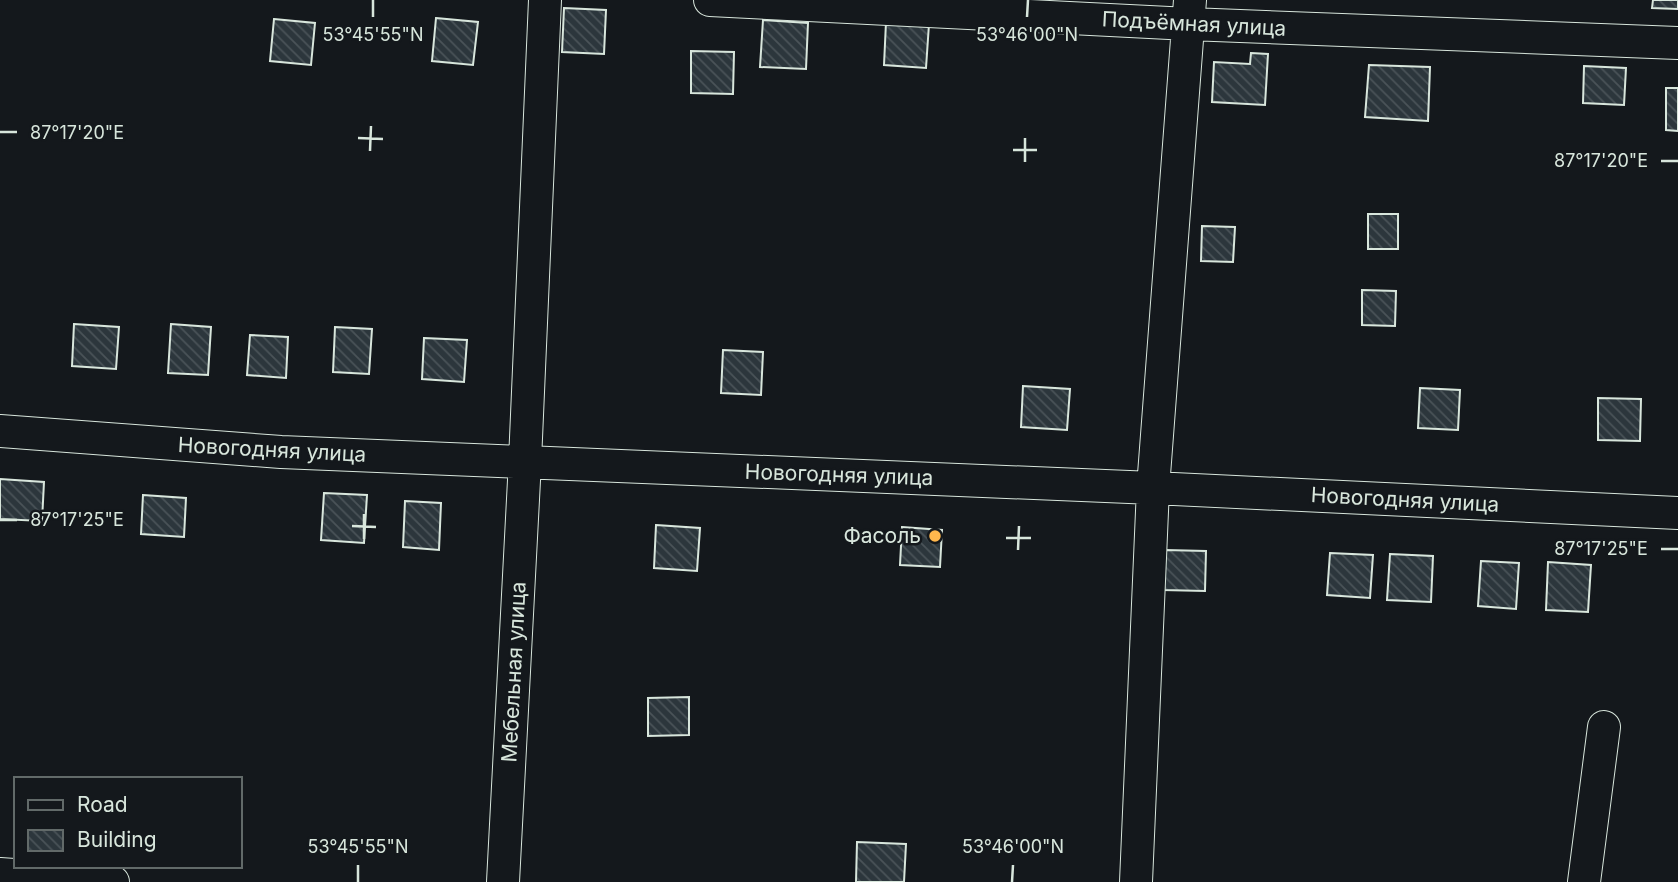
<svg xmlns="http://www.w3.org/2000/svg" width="1678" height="882" font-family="Inter,sans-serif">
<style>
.building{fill:url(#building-back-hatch);stroke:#d8e6dc;stroke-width:2}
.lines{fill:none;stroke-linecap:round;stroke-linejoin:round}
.minor-casing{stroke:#d8e6dc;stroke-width:34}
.minor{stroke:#14181c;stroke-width:32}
.ticks{fill:none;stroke:#d8e6dc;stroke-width:2.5}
.poi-dot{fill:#ffb74d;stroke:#14181c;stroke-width:2.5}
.labels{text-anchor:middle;stroke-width:5;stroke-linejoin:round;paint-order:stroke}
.street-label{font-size:21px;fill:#d8e6dc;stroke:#14181c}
.poi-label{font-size:21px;fill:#d8e6dc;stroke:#14181c;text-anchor:end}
.ticks-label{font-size:18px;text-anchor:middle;fill:#d8e6dc;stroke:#14181c;stroke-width:5;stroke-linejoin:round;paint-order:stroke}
</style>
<defs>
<pattern id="building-back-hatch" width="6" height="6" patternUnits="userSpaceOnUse" patternTransform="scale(1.75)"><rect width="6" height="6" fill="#2c363c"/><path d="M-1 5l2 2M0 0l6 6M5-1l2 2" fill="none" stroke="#4a5358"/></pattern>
</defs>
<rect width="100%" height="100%" fill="#14181c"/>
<path class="building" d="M1653,0h25v9l-26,-1z
M564,8l42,2 -2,44 -42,-2z
M436,18l42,4 -5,43 -41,-4z
M274,19l41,4 -4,42 -41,-4z
M763,20l45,3 -2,46 -46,-2z
M886,22l43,2 -3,44 -42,-3z
M691,51l43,1 -1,42 -42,-1z
M1251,53l17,1 -3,51 -53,-3 2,-40 36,2z
M1369,65l61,2 -2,54 -63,-4z
M1584,66l42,2 -2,37 -41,-2z
M1666,88h12v43l-12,-1z
M1368,214h30v35h-30z
M1202,226l33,1 -2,35 -32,-1z
M1362,290l34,1 -1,35 -33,-1z
M74,324l45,3 -3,42 -44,-3z
M171,324l40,3 -3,48 -40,-2z
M335,327l37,2 -3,45 -36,-2z
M250,335l38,2 -2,41 -39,-3z
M424,338l43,2 -3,42 -42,-3z
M723,350l40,2 -2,43 -40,-2z
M1023,386l47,3 -3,41 -46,-3z
M1420,388l40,2 -2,40 -40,-2z
M1598,398l43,1 -1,42 -42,-1z
M0,479l44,3 -2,39 -42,-2z
M324,493l43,2 -3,48 -43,-3z
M143,495l43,3 -2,39 -43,-3z
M405,501l36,2 -2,47 -36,-3z
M656,525l44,3 -3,43 -43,-3z
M902,527l40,3 -2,37 -40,-2z
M1165,550l41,1 -1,40 -42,-1z
M1330,553l43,2 -3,43 -43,-3z
M1390,554l43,2 -2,46 -44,-2z
M1481,561l38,2 -3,46 -38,-3z
M1548,562l43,3 -3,47 -42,-2z
M689,697v38l-41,1v-38z
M857,842l49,2 -2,38h-48z"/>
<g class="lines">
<g class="minor-casing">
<path id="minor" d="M710,0l479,24 489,19
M0,431l281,21 872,36 525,25
M0,874l113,8
M503,882l22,-421 20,-461
M1136,882l17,-394 37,-488
M1584,882l20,-155"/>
</g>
<use href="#minor" class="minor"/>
</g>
<path class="ticks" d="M373,17v-17M1027,17l1,-17M0,132h17M358,138l25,1M1013,150h24M370,151l1,-25M1661,161h17M1025,162v-24M0,520h17M352,526l24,1M1006,538h25M364,539v-25M1661,549h17M1018,550l1,-24M358,882v-17M1012,882l1,-17"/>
<circle class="poi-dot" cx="935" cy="536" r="7"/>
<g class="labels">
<g class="street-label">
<text transform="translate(1194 24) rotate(3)" y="7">Подъёмная улица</text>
<text transform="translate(272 450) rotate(3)" y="7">Новогодняя улица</text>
<text transform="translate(839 475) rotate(2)" y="7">Новогодняя улица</text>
<text transform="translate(1405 500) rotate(3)" y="7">Новогодняя улица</text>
<text transform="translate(514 672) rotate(-87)" y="7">Мебельная улица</text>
</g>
<g class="poi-label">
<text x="921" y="543">Фасоль</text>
</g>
</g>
<g class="ticks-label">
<text x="373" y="41">53°45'55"N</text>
<text x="1027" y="41">53°46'00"N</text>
<text x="77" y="139">87°17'20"E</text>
<text x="1601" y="167">87°17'20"E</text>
<text x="77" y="526">87°17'25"E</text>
<text x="1601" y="555">87°17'25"E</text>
<text x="358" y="853">53°45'55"N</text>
<text x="1013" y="853">53°46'00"N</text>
</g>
<rect x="14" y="777" width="228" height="91" fill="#14181c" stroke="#626a69" stroke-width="2"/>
<rect x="28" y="800" width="35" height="10" fill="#14181c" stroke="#626a69" stroke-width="2"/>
<text x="77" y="812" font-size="21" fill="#d8e6dc">Road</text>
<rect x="28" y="830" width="35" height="21" fill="url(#building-back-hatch)" stroke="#626a69" stroke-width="2"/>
<text x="77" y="847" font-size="21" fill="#d8e6dc">Building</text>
</svg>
